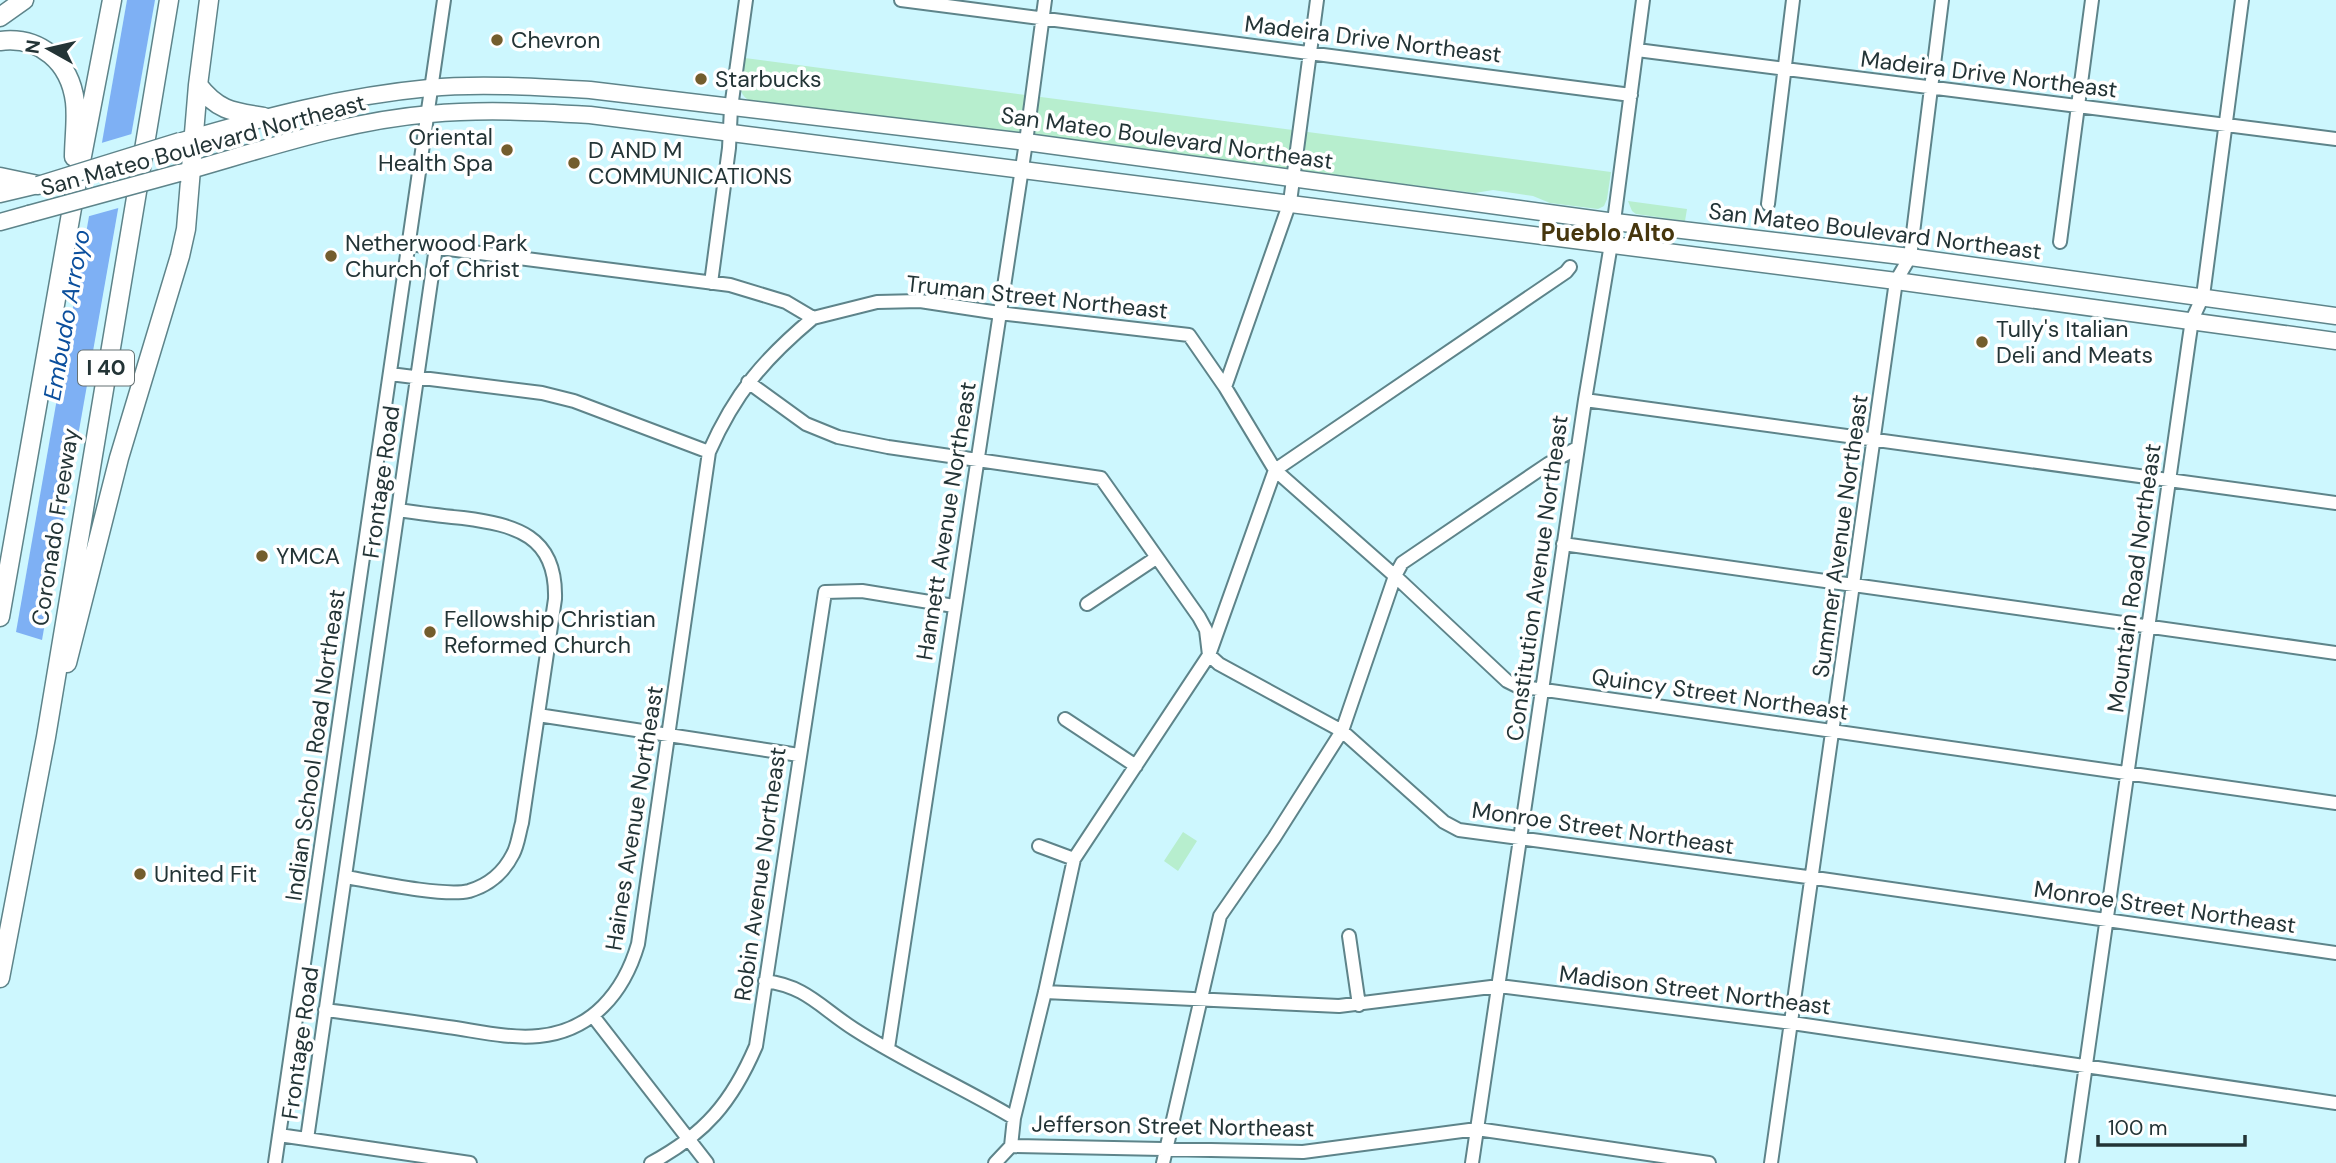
<svg xmlns="http://www.w3.org/2000/svg" width="2336" height="1163" font-family="'DM Sans',sans-serif">
<style>
.green{fill:#b7eece}
.water{fill:#7eb0f4}
.pier{fill:#cdf7fe}
.lines{fill:none;stroke-linecap:round;stroke-linejoin:round}
.minor-casing{stroke:#5e848a;stroke-width:16}
.major-casing{stroke:#5e848a;stroke-width:19}
.highway-casing{stroke:#5e848a;stroke-width:21}
.minor{stroke:#fff;stroke-width:12}
.major{stroke:#fff;stroke-width:16}
.highway{stroke:#fff;stroke-width:18}
.major-bridge-casing{stroke:#5e848a;stroke-width:19;stroke-linecap:butt}
.major-bridge{stroke:#fff;stroke-width:16}
.poi-dot{fill:#735d2d;stroke:#fff;stroke-width:2.5}
.labels{text-anchor:middle;stroke-width:7;stroke-linejoin:round;paint-order:stroke}
.shield{fill:#fff;stroke:#657172;stroke-width:2}
.shield-label{font-size:21px;font-weight:bold;fill:#233436}
.street-label{font-size:23px;fill:#233436;stroke:#fff}
.poi-label{font-size:23px;fill:#233436;stroke:#fff;text-anchor:start}
.neighbourhood-label{font-size:24px;font-weight:bold;fill:#46360d;stroke:#fff}
.water-label{font-size:24px;font-style:italic;fill:#0b4f9d;stroke:#fff}
</style>
<rect width="100%" height="100%" fill="#cdf7fe"/>
<path class="green" d="M745,58l866,114 -4,27 -3,7 -6,3 -48,-6 -17,-7 -40,-6 -18,3 -723,-91c-19,-8 -10,-28 -7,-44z
M1628,201l59,8 -2,12 -49,-7 -4,-3z
M1183,832l14,9 -19,30 -14,-10z"/>
<path class="water" d="M127,0h28l-113,640 -26,-8z"/>
<path class="pier" d="M135,133l-13,74 -36,10 12,-73z"/>
<g class="lines">
<g class="minor-casing">
<path id="minor" d="M901,0l730,95
M1637,50l699,89
M1768,204l25,-204
M2060,242l32,-242
M409,244l321,41 56,17 27,16 64,-16 43,-1 79,12 190,22 36,52 50,83 120,106 112,105 10,5 819,117
M711,283l18,-135 2,-40 15,-108
M390,374l152,19 32,8 135,51
M748,382l58,42 32,13 50,10 213,31 98,139 7,13 3,25 10,9 123,67 102,91 15,8 363,49 514,74
M1225,387l65,-185 27,-202
M1585,400l751,103
M1563,544l773,109
M1087,604l69,-46
M538,715l261,40
M1065,719l71,47
M1039,846l35,13
M346,877c28,5 98,20 123,14 20,-6 35,-19 44,-37 5,-9 6,-21 9,-31l33,-224c2,-64 -40,-74 -92,-81 -22,-2 -43,-5 -65,-8
M1349,936l10,69
M765,981c41,5 56,27 89,48 51,33 108,58 160,89
M1045,992l294,14 160,-20 293,37 544,80
M325,1010c41,5 82,11 123,17 29,4 61,12 91,9 53,-5 85,-44 99,-92l71,-492c26,-59 55,-93 104,-134
M593,1016l114,147
M888,1048l138,-906 19,-142
M279,1135l191,28
M307,1139l129,-892
M1011,1146l292,6 174,-23 232,34
M275,1163l169,-1163
M651,1163c54,-29 81,-61 105,-117l69,-454 37,-1 92,15
M995,1163l16,-17 3,-28 31,-126 29,-133 135,-204 66,-185 291,-198 4,-5
M1163,1163l57,-247 54,-78 68,-107 53,-155 7,-13 146,-99 29,-16
M1472,1163l113,-763 26,-156 32,-244
M1771,1163l125,-882 14,-24 32,-257
M2072,1163l117,-823 3,-20 11,-24 39,-296"/>
</g>
<g class="major-casing">
<path id="major" d="M182,141c82,-24 162,-45 247,-53 50,-5 110,-1 161,2l436,52 589,80 295,35 426,59
M180,173c82,-23 165,-52 250,-59 53,-5 107,-2 160,1l1306,166 440,60
M0,194l38,-9
M0,222l29,-8"/>
</g>
<g class="highway-casing">
<path id="highway" d="M209,0l-11,85c20,26 35,27 66,32
M0,17l24,-17
M0,41c40,-5 70,21 75,61 2,18 -1,37 -1,55
M0,177l38,8
M0,617l72,-409 40,-208
M67,663l52,-205 61,-202 6,-27 12,-144
M0,978l46,-241 123,-737"/>
</g>
<use href="#minor" class="minor"/>
<use href="#major" class="major"/>
<use href="#highway" class="highway"/>
<g class="major-bridge-casing">
<path id="major-bridge" d="M38,185l142,-44
M29,214l150,-41"/>
</g>
<use href="#major-bridge" class="major-bridge"/>
</g>
<g class="poi-dot">
<circle cx="497" cy="40" r="7"/>
<circle cx="701" cy="79" r="7"/>
<circle cx="507" cy="150" r="7"/>
<circle cx="574" cy="163" r="7"/>
<circle cx="331" cy="256" r="7"/>
<circle cx="1982" cy="342" r="7"/>
<circle cx="262" cy="556" r="7"/>
<circle cx="430" cy="632" r="7"/>
<circle cx="140" cy="874" r="7"/>
</g>
<g class="labels">
<rect class="shield" x="78" y="350.5" width="56" height="35" rx="5"/>
<g class="shield-label">
<text x="106" y="375">I 40</text>
</g>
<g class="street-label">
<text transform="translate(1373 39) rotate(7)" y="8">Madeira Drive Northeast</text>
<text transform="translate(1989 74) rotate(7)" y="8">Madeira Drive Northeast</text>
<text transform="translate(1167 138) rotate(8)" y="8">San Mateo Boulevard Northeast</text>
<text transform="translate(203 145) rotate(-15)" y="8">San Mateo Boulevard Northeast</text>
<text transform="translate(1875 231) rotate(7)" y="8">San Mateo Boulevard Northeast</text>
<text transform="translate(1037 297) rotate(6)" y="8">Truman Street Northeast</text>
<text transform="translate(381 482) rotate(-82)" y="8">Frontage Road</text>
<text transform="translate(946 521) rotate(-81)" y="8">Hannett Avenue Northeast</text>
<text transform="translate(55 527) rotate(-81)" y="8">Coronado Freeway</text>
<text transform="translate(1840 536) rotate(-82)" y="8">Summer Avenue Northeast</text>
<text transform="translate(1537 578) rotate(-82)" y="8">Constitution Avenue Northeast</text>
<text transform="translate(2134 578) rotate(-82)" y="8">Mountain Road Northeast</text>
<text transform="translate(1720 694) rotate(8)" y="8">Quincy Street Northeast</text>
<text transform="translate(315 745) rotate(-82)" y="8">Indian School Road Northeast</text>
<text transform="translate(634 818) rotate(-81)" y="8">Haines Avenue Northeast</text>
<text transform="translate(1603 828) rotate(8)" y="8">Monroe Street Northeast</text>
<text transform="translate(760 874) rotate(-82)" y="8">Robin Avenue Northeast</text>
<text transform="translate(2165 907) rotate(8)" y="8">Monroe Street Northeast</text>
<text transform="translate(1695 990) rotate(7)" y="8">Madison Street Northeast</text>
<text transform="translate(300 1043) rotate(-82)" y="8">Frontage Road</text>
<text transform="translate(1173 1126) rotate(1)" y="8">Jefferson Street Northeast</text>
</g>
<g class="poi-label">
<text x="511" y="48">Chevron</text>
<text x="715" y="87">Starbucks</text>
<text x="493" y="145" text-anchor="end">Oriental<tspan x="493" dy="26">Health Spa</tspan></text>
<text x="588" y="158">D AND M<tspan x="588" dy="26">COMMUNICATIONS</tspan></text>
<text x="345" y="251">Netherwood Park<tspan x="345" dy="26">Church of Christ</tspan></text>
<text x="1996" y="337">Tully's Italian<tspan x="1996" dy="26">Deli and Meats</tspan></text>
<text x="276" y="564">YMCA</text>
<text x="444" y="627">Fellowship Christian<tspan x="444" dy="26">Reformed Church</tspan></text>
<text x="154" y="882">United Fit</text>
</g>
<g class="neighbourhood-label">
<text x="1608" y="241">Pueblo Alto</text>
</g>
<g class="water-label">
<text transform="translate(67 315) rotate(-80)" y="8">Embudo Arroyo</text>
</g>
</g>
<g transform="translate(49 49) rotate(278)" stroke="#ffffff" stroke-width="5" paint-order="stroke">
<path d="M0-5L12 26L0 18L-12 26Z" fill="#233436"/>
<text y="-10" font-size="19" font-weight="bold" text-anchor="middle" fill="#233436">N</text>
</g>
<path d="M2098 1135v10h147v-10" fill="none" stroke="#233436" stroke-width="3.5"/>
<text x="2108" y="1135" font-size="21" fill="#233436" stroke="#ffffff" stroke-width="5" paint-order="stroke">100 m</text>
</svg>
